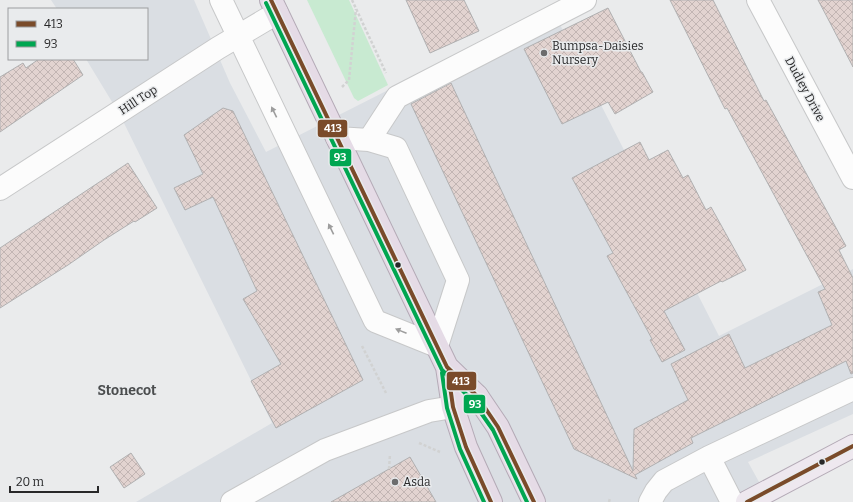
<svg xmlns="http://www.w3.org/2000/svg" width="853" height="502" font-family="Bitter,serif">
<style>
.built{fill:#dadee3}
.grass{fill:#c8ead1}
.building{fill:url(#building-cross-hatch);stroke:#b0b0b1}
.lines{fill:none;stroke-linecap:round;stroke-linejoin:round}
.minor-casing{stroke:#c7c8c9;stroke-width:24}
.major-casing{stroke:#b4aab6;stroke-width:24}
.highway-casing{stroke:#b4aab6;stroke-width:24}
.path{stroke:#d1d2d2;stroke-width:2.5;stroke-dasharray:3 2;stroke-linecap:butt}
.minor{stroke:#fcfcfc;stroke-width:22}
.major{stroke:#eee8ef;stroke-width:22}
.highway{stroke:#e5dbe6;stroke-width:22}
.bus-1-casing{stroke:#e9ebed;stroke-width:7}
.bus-2-casing{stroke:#e9ebed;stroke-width:7}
.bus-1{stroke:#7a4b2a;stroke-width:4}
.bus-2{stroke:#00a651;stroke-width:4}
.oneway{fill:#9d9d9d}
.poi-dot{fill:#6c6c6d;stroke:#e9ebed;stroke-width:1.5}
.bus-dot{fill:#282829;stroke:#e9ebed;stroke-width:1.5}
.labels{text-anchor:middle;stroke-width:3;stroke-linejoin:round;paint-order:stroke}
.poi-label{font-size:12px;fill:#282829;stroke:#e9ebed;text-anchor:start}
.street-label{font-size:12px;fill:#282829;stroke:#e9ebed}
.quarter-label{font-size:14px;font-weight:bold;fill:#4b4d4e;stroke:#e9ebed}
.line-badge{stroke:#e9ebed;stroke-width:1.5}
.badge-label{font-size:11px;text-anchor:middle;font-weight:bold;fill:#fff}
</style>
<defs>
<pattern id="building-cross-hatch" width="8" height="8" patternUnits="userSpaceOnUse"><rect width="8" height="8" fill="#e2d3d0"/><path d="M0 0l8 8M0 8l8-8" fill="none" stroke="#c2b5b3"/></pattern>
</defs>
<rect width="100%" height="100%" fill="#eaebec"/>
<path class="built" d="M51,0h143l36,83 36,69 134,-68 152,-75 167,327 134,-67v145l-105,48 22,40h-634l136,-79 -152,-308 -34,-56h61v-50h-90z"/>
<path class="grass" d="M307,0h42l39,85 -30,16 -4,-3z"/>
<path class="building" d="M406,0h58l15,31 -49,22z
M670,0h43l51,101 2,-1 80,146 -7,4 14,28v95l-2,1 -5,-13 -155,77 2,5 -58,32 2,4 -63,-30 -163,-345 40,-21 182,388 1,-42 54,-29 -17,-36 58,-30 16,34 87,-43 -14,-33 7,-3 -98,-181 -2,1z
M818,0h35v67l-26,-50z
M608,8l33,64h1l11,20 -38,22 -7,-12 -46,22 -38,-75z
M39,59h34l10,16 -83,57v-55l23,-14 3,5z
M223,108l10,3 130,269 -87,48 -25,-47 30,-17 -38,-65 14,-8 -44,-94 -28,13 -11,-22 29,-14 -19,-39z
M640,142l9,18 19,-10 15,28 5,-3 18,35 5,-3 35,63 -24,12 -1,-1 -57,30 21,39 -23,12 -12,-22 2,-1 -45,-83 6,-3 -41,-75z
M128,163l29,45 -22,14 -1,-1 -30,19 -36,25 -68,43v-60z
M131,453l14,21 -21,14 -14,-21z
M410,457l26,45h-105l58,-33z"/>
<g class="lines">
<g class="minor-casing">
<path id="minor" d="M221,0l154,321 62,25 21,-66 -62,-132 -27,-8 -32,-2
M758,0l95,178
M369,140l28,-43 188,-97
M0,189l218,-141 59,-35
M709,457l23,45
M232,502l93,-52 104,-39 24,-4 24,-11
M650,502l6,-11 8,-10 45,-24 144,-68"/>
</g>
<g class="major-casing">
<path id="major" d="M747,502l106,-56"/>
</g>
<g class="highway-casing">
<path id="highway" d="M271,0l176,367 6,40 13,40 25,55
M447,367l30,29 21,31 36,75"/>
</g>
<path class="path" d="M352,0l34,73
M342,87l7,-7 7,-71
M362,346l24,47
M419,443l21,9
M389,469l1,-15
M609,502l1,-4"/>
<use href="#minor" class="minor"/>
<use href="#major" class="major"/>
<use href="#highway" class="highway"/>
<g class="bus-1-casing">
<path id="bus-1" d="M271,0l176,367 30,29 21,31 36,75
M448,372l5,35 13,40 25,55
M747,502l106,-56"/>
</g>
<g class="bus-2-casing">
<path id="bus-2" d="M266,3l176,367 30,30 21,30 34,72
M442,373l5,35 13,41 24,53"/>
</g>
<use href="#bus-1" class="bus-1"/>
<use href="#bus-2" class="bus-2"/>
</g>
<defs><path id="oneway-solid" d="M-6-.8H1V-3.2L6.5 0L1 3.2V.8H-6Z"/></defs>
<g class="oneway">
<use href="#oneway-solid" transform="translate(274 112) rotate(-116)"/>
<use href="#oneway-solid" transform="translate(331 229) rotate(-116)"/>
<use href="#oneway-solid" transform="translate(401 331) rotate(-158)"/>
</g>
<g class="poi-dot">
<circle cx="544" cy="53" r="4"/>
<circle cx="395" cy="482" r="4"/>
</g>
<g class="bus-dot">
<circle cx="398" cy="265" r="3.5"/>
<circle cx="822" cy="462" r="3.5"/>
</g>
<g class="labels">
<g class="poi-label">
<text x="552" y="50">Bumpsa-Daisies<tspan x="552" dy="14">Nursery</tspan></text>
<text x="403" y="486">Asda</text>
</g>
<g class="street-label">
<text transform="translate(805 89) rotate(62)" y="4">Dudley Drive</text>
<text transform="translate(138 100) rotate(-33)" y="4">Hill Top</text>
</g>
<g class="quarter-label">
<text x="127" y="395">Stonecot</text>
</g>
</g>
<g class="line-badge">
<rect x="317" y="119" width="31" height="19" rx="4" fill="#7a4b2a"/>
<rect x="329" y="148" width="23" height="19" rx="4" fill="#00a651"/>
<rect x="446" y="371" width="31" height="20" rx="4" fill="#7a4b2a"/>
<rect x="463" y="394" width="23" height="20" rx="4" fill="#00a651"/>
</g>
<g class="badge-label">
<text x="333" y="132">413</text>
<text x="340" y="161">93</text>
<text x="461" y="385">413</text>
<text x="475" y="408">93</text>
</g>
<rect x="8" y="8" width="140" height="52" fill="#e9ebed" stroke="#9c9d9f"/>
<rect x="16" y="21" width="20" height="6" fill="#7a4b2a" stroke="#9c9d9f"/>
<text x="44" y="28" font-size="12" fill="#282829">413</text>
<rect x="16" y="41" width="20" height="6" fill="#00a651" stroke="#9c9d9f"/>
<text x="44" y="48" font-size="12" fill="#282829">93</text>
<path d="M10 486v6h88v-6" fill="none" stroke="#282829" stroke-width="2"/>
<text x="16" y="486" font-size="12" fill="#282829" stroke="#e9ebed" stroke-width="3" paint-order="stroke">20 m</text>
</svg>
